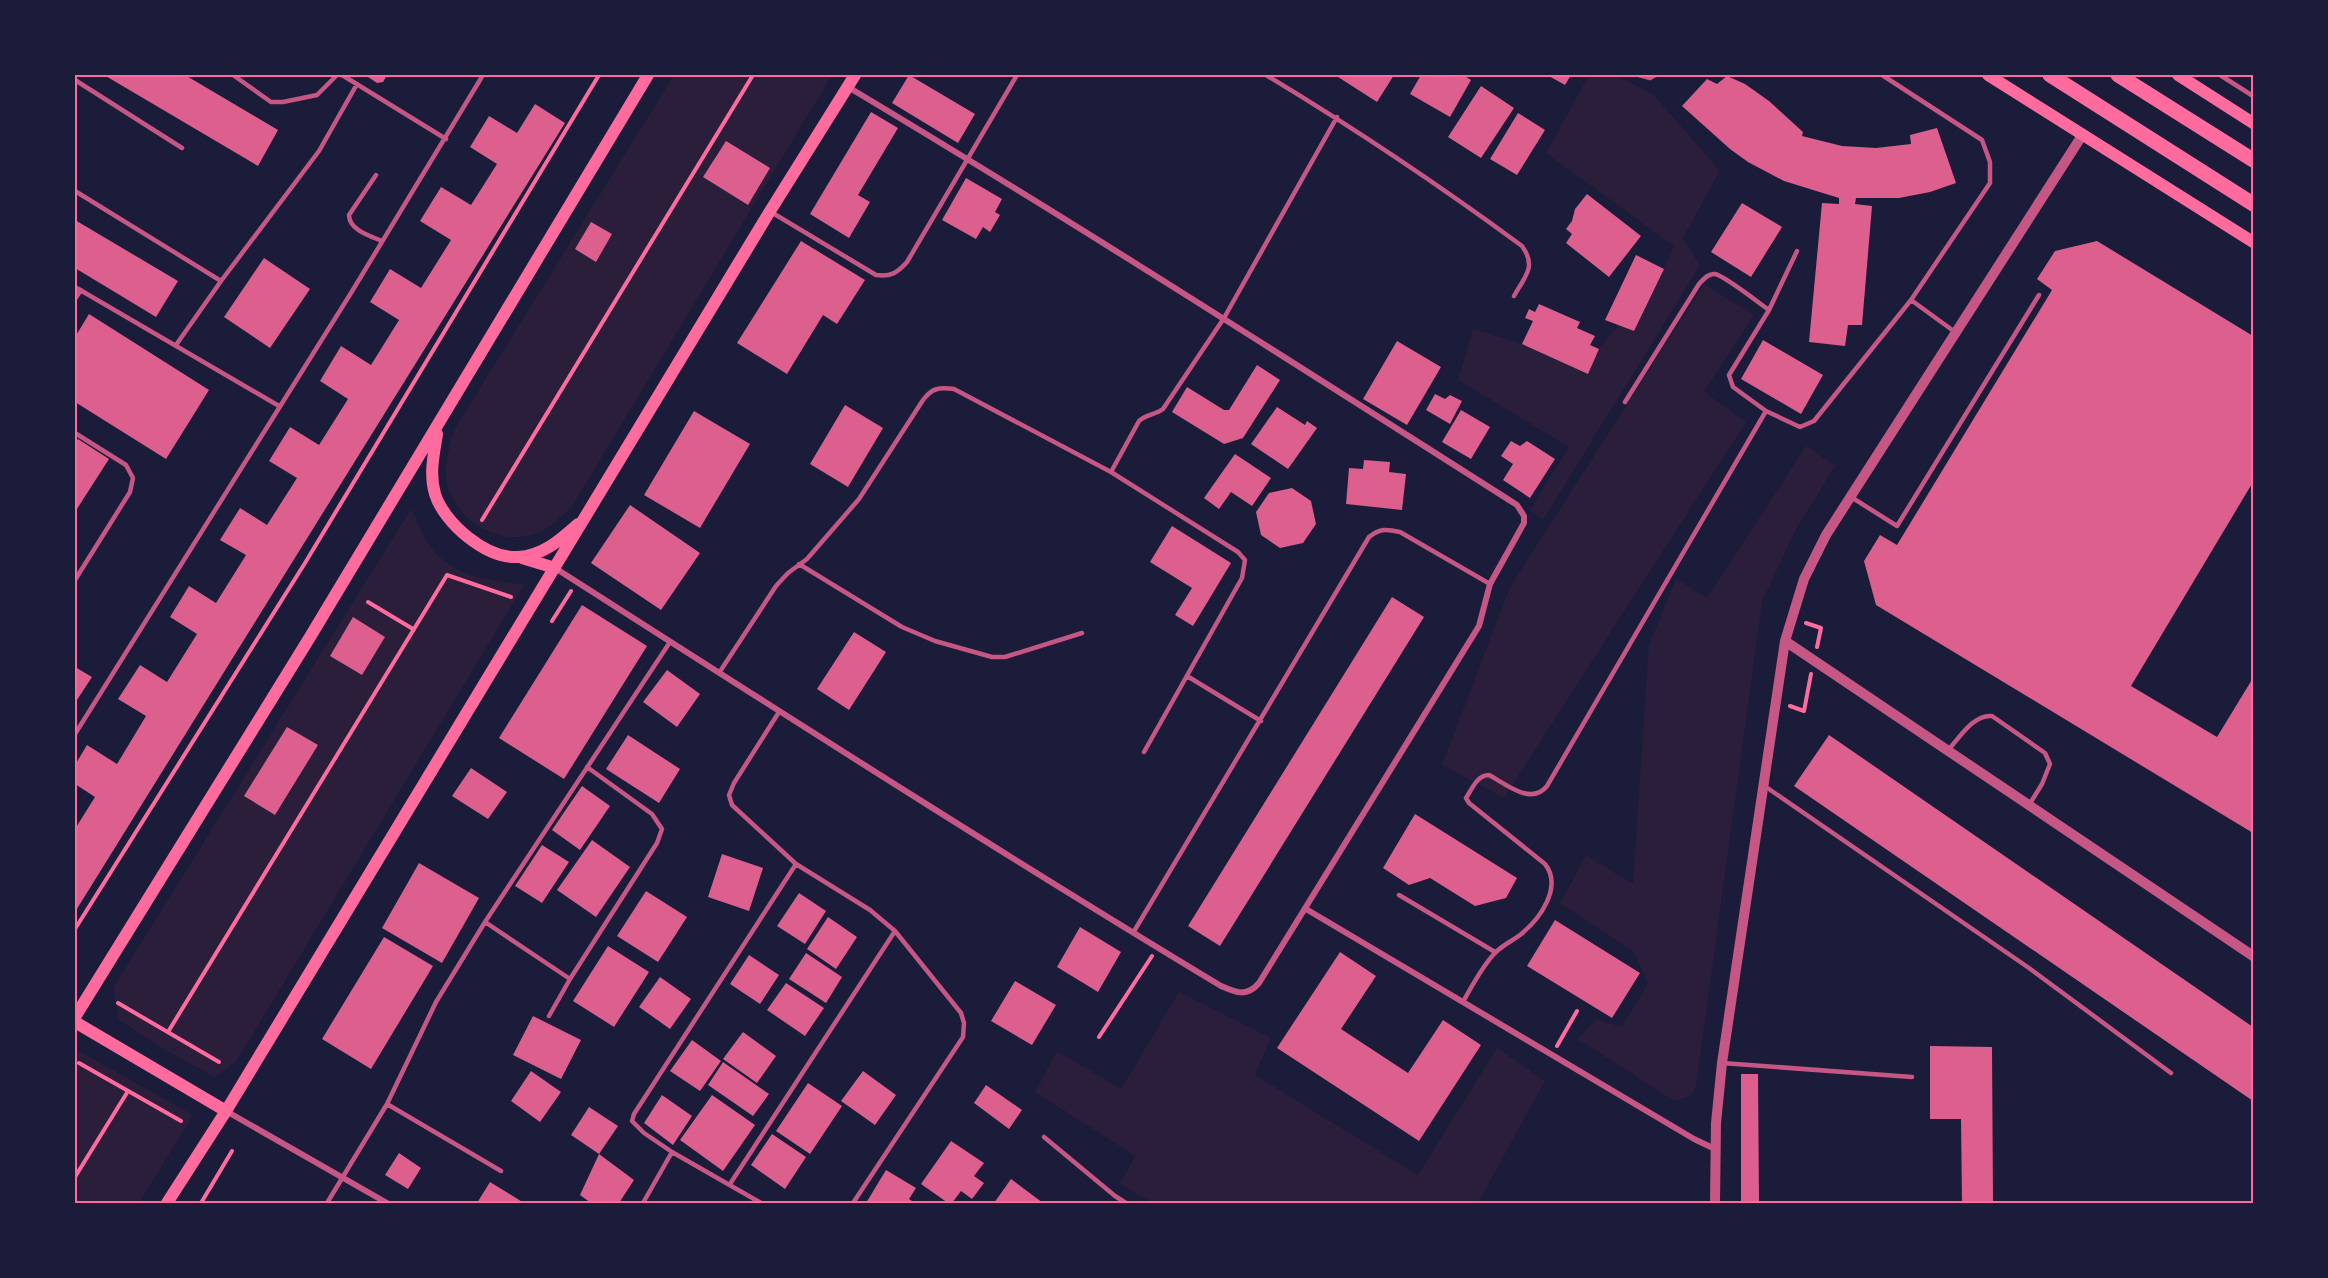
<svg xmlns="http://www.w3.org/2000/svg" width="2328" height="1278" font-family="'Sofia Sans Condensed',sans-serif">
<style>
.green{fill:#2a1e3b}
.building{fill:#dd5f8e}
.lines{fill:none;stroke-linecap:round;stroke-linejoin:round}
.path{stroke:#ff6b9d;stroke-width:4}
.service{stroke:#c65784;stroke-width:4.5}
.minor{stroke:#c65784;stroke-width:6}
.tertiary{stroke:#c65784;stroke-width:10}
.secondary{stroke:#ff6b9d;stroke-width:12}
.primary{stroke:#ff6b9d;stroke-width:15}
.neatline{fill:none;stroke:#ff6b9d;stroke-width:2}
</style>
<rect width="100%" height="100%" fill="#1b1b3a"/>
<path class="green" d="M674,75h158l-261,433c-9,7 -18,18 -29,23 -36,18 -80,-5 -94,-42 -6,-18 1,-41 6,-59z
M1589,75h27l37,19 67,77 -37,67 17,27 -157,255 -13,-10 39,-63 -111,-67 15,-51 49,15 66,30 11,-25 20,-24 15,6 40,-85 -128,-93z
M1704,284l50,31 -50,77 42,30 -242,376 -62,-33 68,-178z
M1806,446l29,20 -40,65 -33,71 -66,484 -5,10 -17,5 -96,-62 18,-20 26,8 26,-44 -15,-32 -73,-48 26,-48 47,29 16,-239 27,-66 31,19z
M411,509c6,11 10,23 17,34 21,33 61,38 96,42l-288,477 -22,15 -55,-31 -40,-26 -6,-32z
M1179,992l92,46 -16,37 163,100 79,-127 48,33 -67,122h-325l-33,-19 15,-28 -100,-64 22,-41 64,38z
M75,1049l118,66 -54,88h-64z"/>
<path class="building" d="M104,75h81l93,55 -20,36z
M365,75h22l-4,7 -6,1z
M909,75l66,39 -17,29 -66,-40z
M1335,75h59l-17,27z
M1421,75h42l8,5 -21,37 -40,-23z
M1547,75h24l-6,10z
M1727,76l18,8 24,17 34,31 -1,4 40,10 34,2 35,-4 -1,-9 27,-7 19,55 -26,9 -31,6h-43l-1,6 17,2 -10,119h-14l-3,21 -36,-4 13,-139 17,1v-6l-55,-17 -36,-19 -18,-13 -48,-43 25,-27 10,5z
M1481,86l33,22 -33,50 -33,-21z
M535,104l30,19 -490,789v-83l20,-32 -20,-13v-19l12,-20 30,19 29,-48 -28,-17 22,-34 27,17 30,-48 -27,-17 19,-31 27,17 30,-48 -26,-15 20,-32 27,17 30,-47 -28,-17 21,-34 29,18 29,-46 -28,-18 21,-35 30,19 28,-45 -29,-18 20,-33 31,19 30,-48 -31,-19 21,-34 30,18 26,-41 -27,-17 19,-31 28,17z
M871,112l27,16 -40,67 12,7 -21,36 -39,-24z
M1518,113l27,17 -28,45 -27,-16z
M726,141l44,27 -22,37 -45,-28z
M966,178l36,21 -7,13 5,3 -10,17 -7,-5 -7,12 -34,-19z
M1587,194l54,42 -32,41 -43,-34 6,-9 -6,-5 6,-8 3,-12z
M1742,203l40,24 -31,50 -40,-25z
M75,220l103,61 -22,36 -81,-49z
M591,222l21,12 -16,28 -21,-13z
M801,241l64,39 -28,44 -14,-9 -36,59 -50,-31z
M2097,241l156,95v146l-122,204 86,51 36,-59v155l-377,-228 -12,-44 16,-26 17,10 155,-255 -15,-11 18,-28z
M1636,255l28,14 -30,62 -29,-11z
M264,258l46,31 -40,59 -46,-31z
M1539,304l41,18 -3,6 18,8 -5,9 9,4 -11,25 -66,-30 11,-23 -8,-3 4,-9 6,3z
M89,314l120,76 -43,69 -91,-57v-65z
M1763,340l60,35 -22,39 -60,-35z
M1397,341l44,26 -34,58 -44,-26z
M1257,365l23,15 -37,58 -19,6 -52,-32 15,-25 37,23h5z
M1435,394l10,5 5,-4 12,6 -12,23 -24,-14z
M845,405l38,23 -35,59 -38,-23z
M1277,407l28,18 2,-4 10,7 -29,41 -37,-25z
M1461,410l29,17 -19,32 -29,-17z
M694,411l56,33 -50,84 -56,-33z
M78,439l31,20 -34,53v-69z
M1511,441l9,5 7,-5 28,18 -25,39 -27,-18 10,-16 -12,-8z
M1235,454l36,24 -19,28 -21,-14 -12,17 -15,-11z
M1364,460l26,2 -1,10 17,2 -4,36 -56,-6 3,-36 14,1z
M1292,488l19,13 5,23 -13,19 -23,5 -19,-13 -5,-23 13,-19z
M630,505l70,48 -39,57 -70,-47z
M1172,526l59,37 -38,63 -18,-11 17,-27 -42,-26z
M1392,597l32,20 -204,329 -32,-20z
M582,605l65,41 -83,133 -65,-41z
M353,617l32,20 -23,38 -32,-19z
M854,632l32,20 -37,58 -32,-21z
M75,667l17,10 -17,26z
M667,670l33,24 -23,33 -34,-25z
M287,727l31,18 -43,70 -31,-19z
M628,735l52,34 -21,34 -53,-34z
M1829,735l424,292v74l-459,-315z
M471,768l36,24 -19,27 -36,-23z
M582,786l28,20 -30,44 -28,-20z
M1415,814l102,64 -11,20 -31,8 -45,-28 -21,7 -26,-17z
M592,840l38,27 -34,50 -39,-27z
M542,845l27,17 -27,41 -27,-17z
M722,854l41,14 -14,43 -41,-14z
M419,863l60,35 -37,65 -60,-35z
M646,891l41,26 -29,45 -41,-26z
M799,893l27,18 -21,33 -28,-18z
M828,917l29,20 -21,32 -29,-20z
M1555,920l85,53 -28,45 -85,-52z
M1080,927l41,25 -23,40 -41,-25z
M384,937l49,29 -62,103 -49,-30z
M608,946l41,26 -35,55 -41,-26z
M1340,952l36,24 -35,53 67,44 35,-53 38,25 -62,96 -142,-93z
M806,953l36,24 -16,26 -37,-24z
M749,955l30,20 -19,29 -30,-20z
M660,977l31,22 -21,30 -31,-22z
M1015,981l41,24 -24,40 -41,-24z
M786,983l38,25 -19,28 -38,-26z
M533,1016l48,24 -20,39 -48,-24z
M743,1032l33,24 -19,27 -34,-24z
M692,1040l29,21 -21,30 -30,-20z
M1930,1046l62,1 1,156h-31l-1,-84h-31z
M723,1062l46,32 -16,22 -45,-31z
M531,1071l30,21 -21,30 -29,-21z
M863,1071l33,24 -21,30 -34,-24z
M1741,1074h17l1,129h-18z
M808,1083l34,23 -32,48 -34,-23z
M986,1085l36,25 -13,19 -35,-26z
M662,1095l30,21 -19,29 -29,-22z
M712,1095l43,30 -32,46 -43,-31z
M589,1107l29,19 -19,28 -28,-19z
M772,1134l34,23 -21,32 -34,-24z
M951,1141l33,22 -10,13 10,7 -12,16 -11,-8 -9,12h-4l-27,-19z
M399,1153l22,15 -13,21 -23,-14z
M599,1154l35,26 -15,23h-28l-11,-8z
M886,1170l30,18 -7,11 6,4h-49z
M1011,1179l32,24h-49z
M490,1182l34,21h-47z"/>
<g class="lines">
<path class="path" d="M482,520l271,-445
M368,602l45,27
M552,621l19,-30
M1806,623l15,5 -4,19
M1790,706l14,5 7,-37
M75,929l230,-366 294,-488
M118,1003l101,59
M168,1032l279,-457 64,22
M1099,1037l53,-81
M1557,1046l20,-35
M79,1063l102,58
M75,1177l53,-86
M201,1203l31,-52"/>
<path class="service" d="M233,75l38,27h12l34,-7 20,-20
M342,75l104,64
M1266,75c88,53 173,110 256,171 15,21 3,30 -8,50
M1639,75l11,3 5,-3
M2220,75l33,21
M75,80l107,68
M376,175l-27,40c0,15 21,21 33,26
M75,191l146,90
M771,212l105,63c15,2 21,-2 31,-13l110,-187
M75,287l204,119
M75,299l6,-9
M1911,300l44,32
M1769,310l28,-59
M176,345l45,-64 98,-130 38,-67
M1625,402l74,-118c4,-4 9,-11 16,-10 10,2 44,29 54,36l-40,65 4,12 33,24 34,16 14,-6 97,-121 79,-117v-21l-8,-22 -100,-65
M75,433l51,32 7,13 -3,14 -55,88
M1111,472l28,-51c7,-7 16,-6 24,-12l61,-91 113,-201
M1851,497l46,29 142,-231
M799,564l103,63 33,14 57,16h13l77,-24
M719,673l57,-87 12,-13 19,-14 52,-60 64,-99c9,-12 16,-13 31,-11l157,83 127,80 7,8 -3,18 -98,174
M1187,676l74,45
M779,712l-45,71 -5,12 3,10 64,59 74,46 25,21 66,82 3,10 -1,14 -110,166
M75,734l276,-441 132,-218
M1949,749c11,-12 25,-35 43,-33l53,37 5,11 -8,20 -13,21
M1766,787l263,181 142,105
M1399,895l96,57
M485,922l85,57
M1133,933l236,-396c11,-9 18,-8 31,-5l90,52
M1464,1000c9,-16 18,-33 30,-46 7,-8 18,-13 26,-19 20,-16 43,-48 25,-71l-76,-61 -3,-5c6,-9 11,-23 23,-23 17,9 42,31 58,11l219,-375
M549,1016l21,-37 87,-136 5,-14 -10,-15 -65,-47
M1722,1063l190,14
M387,1104l114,67
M1044,1137l71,59 11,7
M730,1184l165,-253
M327,1203l60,-99 49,-102 49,-80 185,-280
M643,1203l29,-51
M761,1203l-89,-51 -28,-19 -12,-12 2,-7 162,-250"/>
<path class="minor" d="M555,568c221,141 442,283 666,418 16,7 26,11 38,-3l220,-357 11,-42 34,-61v-7l-7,-11c-222,-141 -443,-283 -669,-418
M1306,909l388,230 21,10
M226,1111l161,92"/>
<path class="tertiary" d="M1785,641l468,315
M1715,1203l1,-80 6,-60 63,-422 19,-62 22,-44 257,-401"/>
<path class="secondary" d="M1988,75l265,167
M2178,75l75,48
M437,434c-3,19 -8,40 -2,60 9,29 51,65 83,63 25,-1 43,-18 60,-33
M522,558l33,10
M75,1017l235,-380 338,-562
M75,1022l151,89
M167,1203l59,-92 541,-895 88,-141"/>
<path class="primary" d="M2050,75l203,129
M2118,75l135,85"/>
</g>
<rect width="2328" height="1278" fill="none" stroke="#1b1b3a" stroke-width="153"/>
<rect x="76" y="76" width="2176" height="1126" class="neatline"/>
</svg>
